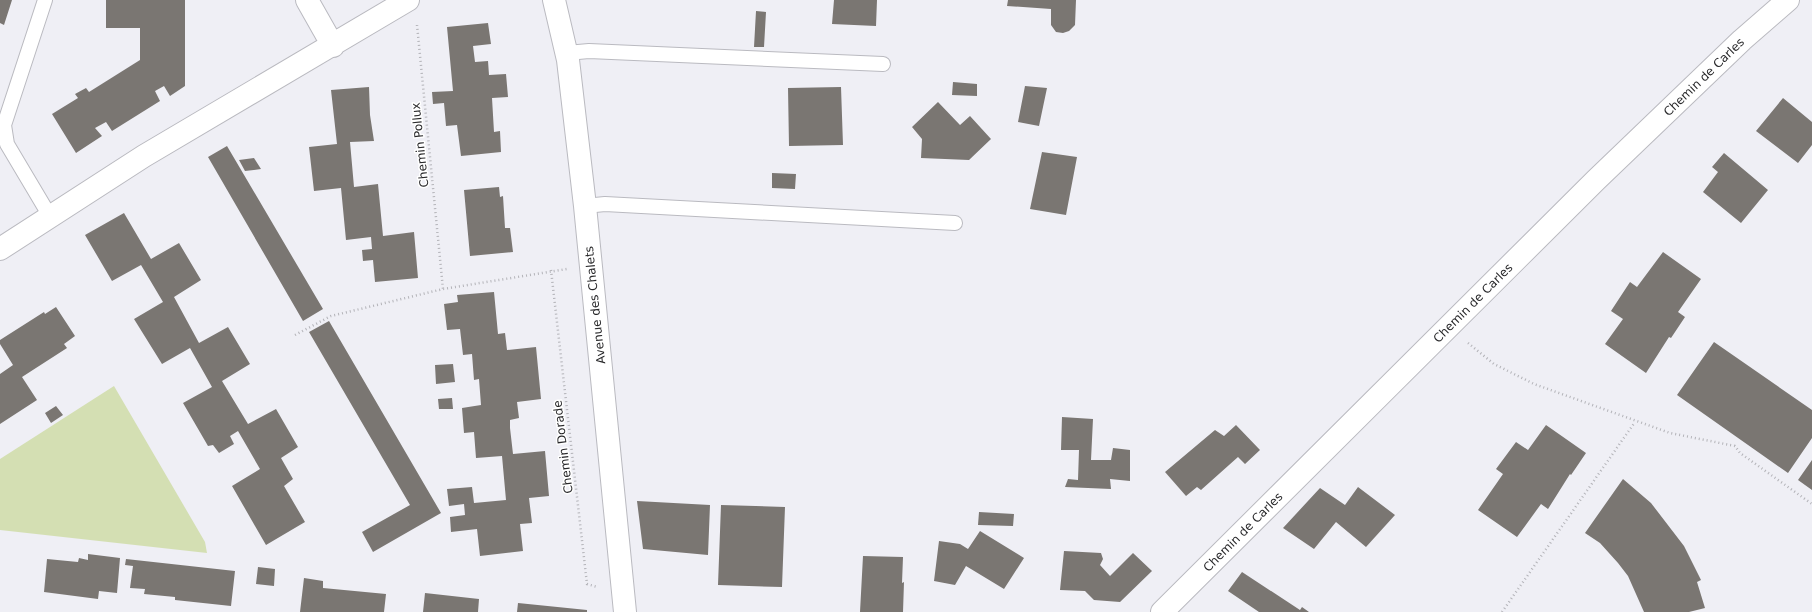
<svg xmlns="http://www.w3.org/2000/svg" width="1812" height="612" font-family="'DejaVu Sans',sans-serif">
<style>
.green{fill:#d4dfb3}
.building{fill:#7a7672}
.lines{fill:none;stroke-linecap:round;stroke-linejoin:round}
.service-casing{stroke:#babac0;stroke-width:16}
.minor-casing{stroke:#babac0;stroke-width:24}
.tertiary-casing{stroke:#babac0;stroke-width:24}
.path{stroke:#b3b3b8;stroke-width:2.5;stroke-dasharray:1 3;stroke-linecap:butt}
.service{stroke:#fff;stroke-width:14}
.minor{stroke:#fff;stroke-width:22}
.tertiary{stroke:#fff;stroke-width:22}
.labels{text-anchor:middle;stroke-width:3;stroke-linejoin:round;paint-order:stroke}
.street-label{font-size:12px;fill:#28282a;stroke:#fff}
</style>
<rect width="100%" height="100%" fill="#efeff5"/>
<path class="green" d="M114,386l91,156 2,11 -207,-23v-71z"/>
<path class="building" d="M0,0h12l-8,25 -4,-2z
M106,0h79v86l-15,10 -6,-10 -9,5 5,10 -48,30 -6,-9 -11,6 7,8 -26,17 -24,-39 26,-16 -3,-4 11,-6 3,4 51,-32v-32h-34z
M834,0h43l-1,26 -44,-2z
M1008,0h68l-1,25 -6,6 -6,2 -7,-1 -5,-7v-16l-44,-3z
M756,11l10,1 -2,35h-10z
M488,23l3,21 -18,2 2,16 13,-1 1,14 17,-1 2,23 -16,1 2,34 6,-1 1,21 -40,4 -4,-31 -11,1 -2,-23 -11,1 -1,-12 21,-1 -6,-64z
M953,82l24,2v12l-25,-1z
M1025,86l22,2 -8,38 -21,-4z
M369,87l1,28 4,26 -24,1 4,45 24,-3 5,52 31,-4 4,46 -43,4 -2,-22 -10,1 -1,-11 10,-1 -1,-12 -25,3 -5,-52 -27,3 -5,-44 28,-3 -6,-54z
M841,87l2,58 -54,1 -1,-58z
M1783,98l29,24v23l-14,18 -42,-32z
M938,102l22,23 10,-9 21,23 -22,21 -48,-2 1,-19 -10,-12z
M227,146l96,163 -20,12 -95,-164z
M1042,152l35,5 -11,58 -36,-6z
M1724,153l44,37 -27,33 -38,-31 15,-20 -6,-5z
M254,158l7,11 -16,2 -6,-11z
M772,173l24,1 -1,15 -23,-1z
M499,187l1,10 3,-1 2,32h5l3,24 -43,4 -6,-66z
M124,213l27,46 28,-16 22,37 -27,17 25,46 29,-16 22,37 -28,17 26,43 28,-15 22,38 -17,11 12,21 -9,7 21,36 -39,23 -34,-59 28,-17 -22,-38 -8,5 4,8 -15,9 -6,-8 -5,1 -25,-43 29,-16 -22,-39 -28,16 -28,-45 29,-17 -22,-37 -29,16 -27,-46z
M1663,252l38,27 -23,33 7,5 -14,21 -2,-1 -23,36 -41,-29 18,-25 -12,-8 19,-29 7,5z
M494,292l4,42 7,-1 2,17 29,-3 5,52 -24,3 2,16 -9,2v8l3,26 32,-3 4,45 -20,2 3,25 -12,1 3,27 -43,5 -3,-27 -26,3 -1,-15 15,-2 -1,-11 -15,2 -2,-17 25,-2 2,16 32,-3 -4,-44 -26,2 -2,-26 -10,1 -2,-25 19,-3 -2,-26 -5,1 -2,-26 -9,1 -3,-26 -13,1 -3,-26 14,-2 -1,-7z
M56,307l19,29 -11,8 3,4 -45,29 15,23 -37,24v-50l13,-9 -13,-21v-4l44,-28 1,2z
M329,321l112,192 -68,39 -11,-20 48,-27 -101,-173z
M1714,342l98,68v28l-24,35 -111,-78z
M453,364l2,18 -19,2 -1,-19z
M452,398l1,11h-14l-1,-10z
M56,406l7,9 -12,8 -6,-10z
M1062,417l31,2 -2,41h20l2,-12 17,2v31l-20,-2 1,10 -46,-2 3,-8 10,1 1,-30h-18z
M1236,425l24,25 -15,14 -7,-7 -37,33 -4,-3 -11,9 -21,-24 50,-42 9,6z
M1546,425l40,28 -15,22 -1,-1 -22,35 -7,-5 -24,33 -39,-27 25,-36 -7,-5 20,-27 12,8z
M1812,460v30l-14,-10z
M1623,479l28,24 33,43 17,34 -4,2 8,26 -16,4h-45l-16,-36 -10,-13 -18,-20 -15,-10z
M1358,487l37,28 -29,32 -30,-25 -22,27 -31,-21 37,-40 25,17z
M637,501l73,4 -2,50 -65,-6z
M721,505l64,2 -3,80 -64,-2z
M979,512l35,2 -1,12 -35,-1z
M980,531l44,27 -20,31 -38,-23 -11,19 -21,-4 5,-40 21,3 8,5z
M1064,551l37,2 2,6 -3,6 10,11 23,-23 19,18 -32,31 -26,-2 -9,-9 -25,-1z
M88,554l32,4 -3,35 -18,-2 -1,8 -54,-7 3,-33 31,3 1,-4 9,2z
M863,556l40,1 -1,26 2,-1 -1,30h-43z
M126,559l109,12 -4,35 -56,-6v-3l-31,-3 1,-5 -15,-1 3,-22 -8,-1z
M258,567l17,2 -1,17 -18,-2z
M1242,572l58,38 2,-3 7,5h-50l-31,-21z
M304,578l19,3v7l63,6 -2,18h-84z
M425,593l54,6 -1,13h-55z
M518,603l69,7v2h-70z"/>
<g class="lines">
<g class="service-casing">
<path id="service" d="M45,0l-41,125 3,19 44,74
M567,53l22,-2 294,13
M585,206l20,-2 350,19"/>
</g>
<g class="minor-casing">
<path id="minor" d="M307,0l26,46
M0,249l144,-93 264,-156"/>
</g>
<g class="tertiary-casing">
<path id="tertiary" d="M554,0l14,60 17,146 40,406
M1162,612l434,-432 146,-140 46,-40"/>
</g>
<path class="path" d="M417,25l26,264
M551,270l36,314 10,3
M295,335l36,-19 112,-27 124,-20
M1468,343l26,21 40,20 136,49 65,13 5,7 72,51
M1502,612l133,-190"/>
<use href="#service" class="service"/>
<use href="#minor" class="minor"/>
<use href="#tertiary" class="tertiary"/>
</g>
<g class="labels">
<g class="street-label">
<text transform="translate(1704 77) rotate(-44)" y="4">Chemin de Carles</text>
<text transform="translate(420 145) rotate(-96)" y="4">Chemin Pollux</text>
<text transform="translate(1473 303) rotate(-45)" y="4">Chemin de Carles</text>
<text transform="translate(595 305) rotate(-96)" y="4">Avenue des Chalets</text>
<text transform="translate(563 447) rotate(-97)" y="4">Chemin Dorade</text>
<text transform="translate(1243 532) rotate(-45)" y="4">Chemin de Carles</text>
</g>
</g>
</svg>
